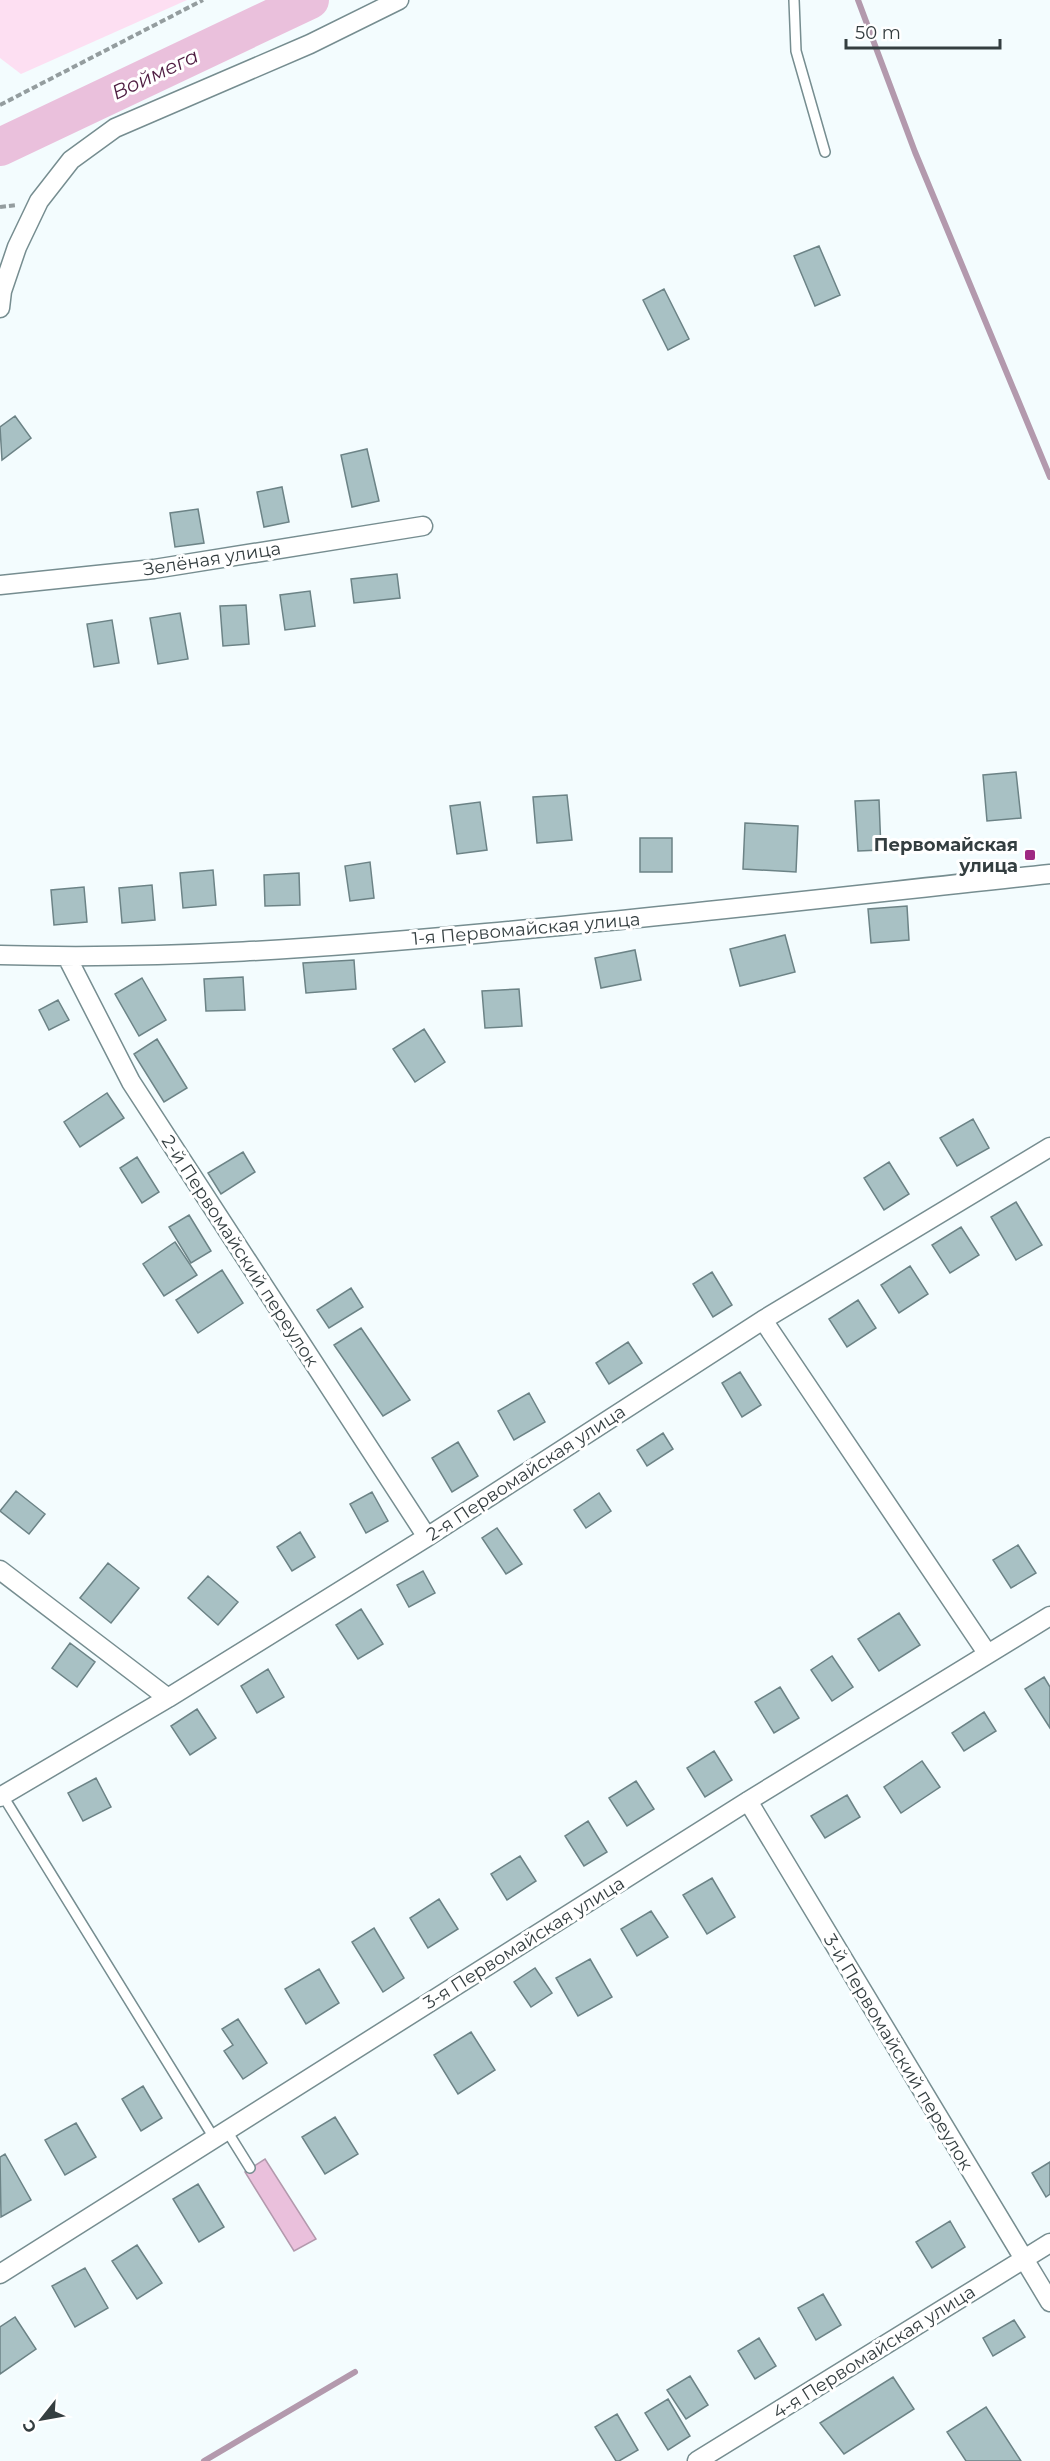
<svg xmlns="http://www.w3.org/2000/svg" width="1050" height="2461" font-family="Montserrat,sans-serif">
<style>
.green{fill:#fddff2}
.water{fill:#eac0dc;stroke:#b399ad;stroke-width:1.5}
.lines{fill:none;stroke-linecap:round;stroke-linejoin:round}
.stream{stroke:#b399ad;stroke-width:6}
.river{stroke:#eac0dc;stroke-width:38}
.building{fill:#a8c1c4;stroke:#6c8386;stroke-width:1.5}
.service-casing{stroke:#768d90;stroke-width:12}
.minor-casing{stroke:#768d90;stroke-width:21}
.path{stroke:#949d9f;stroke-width:4;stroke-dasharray:6 3;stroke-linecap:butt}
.service{stroke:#fff;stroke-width:9}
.minor{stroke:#fff;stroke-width:18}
.poi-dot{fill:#9e2882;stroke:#fff;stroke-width:2}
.labels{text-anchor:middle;stroke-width:6;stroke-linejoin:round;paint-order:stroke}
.street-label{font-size:18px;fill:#343e40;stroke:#fff}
.poi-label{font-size:18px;font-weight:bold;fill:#343e40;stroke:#fff;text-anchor:end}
.water-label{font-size:20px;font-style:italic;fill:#4e1c41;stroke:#fff}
</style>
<rect width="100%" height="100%" fill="#f3fcfe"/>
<path class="green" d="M0,0h187l-166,74 -21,-16z"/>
<path class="water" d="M265,2159l51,80 -22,12 -49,-79z"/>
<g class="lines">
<path class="stream" d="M858,0l57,152 135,325
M204,2461l151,-89"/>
<path class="river" d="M0,147l310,-147"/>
</g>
<path class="building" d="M819,246l21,49 -25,11 -21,-50z
M664,289l25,50 -21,11 -25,-50z
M15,416l16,22 -29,22 -2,-33z
M367,449l12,52 -27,6 -11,-52z
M282,487l7,35 -25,5 -7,-35z
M198,509l6,34 -29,4 -5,-34z
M397,574l3,24 -46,5 -3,-24z
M310,591l5,35 -30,4 -5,-35z
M246,605l3,39 -26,2 -3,-40z
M180,613l8,46 -30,5 -8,-46z
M112,620l7,43 -25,4 -7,-43z
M1016,772l5,46 -34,3 -4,-46z
M567,795l5,45 -35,3 -4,-46z
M879,800l2,50 -23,1 -3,-50z
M480,802l7,48 -30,4 -7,-48z
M745,823l53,3 -2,46 -53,-3z
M640,838h32v34h-32z
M370,862l4,36 -24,3 -5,-35z
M213,870l3,35 -33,3 -3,-35z
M299,873l1,32 -35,1 -1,-31z
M152,885l3,35 -33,3 -3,-35z
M84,887l3,35 -33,3 -3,-35z
M907,906l2,34 -38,3 -3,-34z
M785,935l10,37 -55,14 -10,-37z
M635,950l6,30 -40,8 -6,-30z
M354,960l2,29 -50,4 -3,-30z
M243,977l2,33 -39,1 -2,-32z
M142,978l24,42 -27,16 -24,-42z
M519,989l3,37 -37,2 -3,-37z
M58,1000l11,20 -20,10 -10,-20z
M424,1029l21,33 -30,20 -22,-33z
M157,1039l30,49 -23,14 -30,-48z
M107,1093l17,25 -44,29 -16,-25z
M973,1119l16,29 -32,18 -17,-28z
M243,1152l12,20 -34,22 -13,-21z
M137,1157l22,35 -17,11 -22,-35z
M889,1162l20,32 -25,16 -20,-32z
M1016,1202l26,43 -26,15 -25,-43z
M189,1215l22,36 -20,12 -22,-36z
M961,1227l18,28 -29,18 -18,-28z
M175,1242l22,33 -33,21 -21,-32z
M910,1266l18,28 -29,19 -18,-28z
M222,1270l21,33 -45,30 -22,-33z
M712,1272l20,33 -19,12 -20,-33z
M351,1288l12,19 -34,21 -12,-18z
M858,1300l18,28 -29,19 -18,-28z
M361,1328l49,72 -27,16 -49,-71z
M628,1342l14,21 -33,21 -13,-21z
M740,1372l21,33 -19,12 -20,-34z
M529,1393l16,29 -31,18 -16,-29z
M663,1433l10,16 -26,17 -10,-16z
M458,1442l20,34 -26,16 -20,-34z
M16,1491l29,23 -16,20 -29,-23z
M372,1492l16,29 -22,12 -16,-29z
M599,1493l12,18 -25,17 -12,-18z
M497,1528l25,36 -16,10 -24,-36z
M300,1532l15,25 -23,14 -15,-24z
M1018,1545l18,28 -25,15 -18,-28z
M108,1563l31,25 -28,35 -31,-25z
M423,1571l12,22 -26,14 -12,-22z
M208,1576l30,26 -20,23 -30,-27z
M361,1609l22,35 -25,15 -22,-34z
M899,1613l21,32 -41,26 -21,-32z
M70,1643l25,19 -18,25 -25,-19z
M832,1656l21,31 -21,14 -21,-31z
M268,1669l16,28 -27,16 -16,-27z
M1044,1677l6,10v41l-25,-39z
M780,1687l19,31 -25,15 -19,-31z
M197,1709l19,29 -26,17 -19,-29z
M984,1712l12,19 -32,20 -12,-18z
M714,1751l18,29 -27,17 -18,-29z
M922,1761l18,26 -39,26 -17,-26z
M96,1778l15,29 -28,14 -15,-28z
M636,1781l18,28 -27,17 -18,-28z
M847,1795l13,22 -35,21 -14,-22z
M588,1821l19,31 -23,14 -19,-30z
M520,1856l16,25 -29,19 -16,-26z
M712,1878l23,39 -28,17 -24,-39z
M439,1899l19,30 -30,19 -18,-30z
M651,1911l17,26 -31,19 -16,-27z
M374,1928l30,50 -21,14 -31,-50z
M590,1959l22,38 -34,19 -22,-38z
M535,1968l17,25 -21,14 -17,-25z
M319,1969l20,34 -33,21 -21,-35z
M238,2019l29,44 -24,16 -19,-28 9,-6 -11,-16z
M471,2032l24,38 -37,24 -24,-39z
M143,2086l19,32 -21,13 -19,-32z
M335,2117l23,37 -33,20 -23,-37z
M76,2123l20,34 -31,18 -20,-35z
M5,2154l26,46 -30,17 -1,-60z
M1050,2162v32l-4,3 -14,-24z
M198,2184l26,43 -25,15 -26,-43z
M950,2221l15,26 -33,21 -16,-26z
M137,2245l25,38 -25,16 -25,-38z
M85,2268l23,40 -33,19 -23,-41z
M823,2294l18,31 -25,15 -18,-32z
M15,2317l21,32 -36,25v-47z
M1014,2320l11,17 -32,19 -10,-18z
M759,2338l17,28 -21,13 -17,-28z
M690,2376l18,29 -22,14 -19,-29z
M893,2377l21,32 -70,45 -24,-31z
M668,2399l22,37 -22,14 -23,-37z
M986,2407l35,54h-55l-19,-29z
M617,2414l21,36 -19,11h-3l-21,-34z"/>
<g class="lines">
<g class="service-casing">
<path id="service" d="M794,0l2,51 29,101
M3,1796l211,342
M227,2131l23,37"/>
</g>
<g class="minor-casing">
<path id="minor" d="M0,308l2,-17 15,-44 22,-46 32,-41 44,-32 195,-84 89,-44
M0,585l154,-16 269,-43
M0,955c162,5 325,-7 486,-22 189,-17 376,-39 564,-59
M67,957l64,125 296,455
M763,1320l224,333
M0,1570l168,128
M0,1797l168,-99 259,-161 336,-217 287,-173
M748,1801l302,501
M0,2274l748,-473 302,-185
M697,2461l353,-218"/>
</g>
<path class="path" d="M0,105l203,-105
M0,207l17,-2"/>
<use href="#service" class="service"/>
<use href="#minor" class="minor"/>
</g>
<rect class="poi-dot" x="1024" y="849" width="12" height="12" rx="3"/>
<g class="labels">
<g class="street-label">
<text transform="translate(212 559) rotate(-9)" y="6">Зелёная улица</text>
<text transform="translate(526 929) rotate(-5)" y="6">1-я Первомайская улица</text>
<text transform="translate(240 1251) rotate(57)" y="6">2-й Первомайский переулок</text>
<text transform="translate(526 1473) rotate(-33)" y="6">2-я Первомайская улица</text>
<text transform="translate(524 1943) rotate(-32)" y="6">3-я Первомайская улица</text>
<text transform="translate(898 2052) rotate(59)" y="6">3-й Первомайский переулок</text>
<text transform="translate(874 2352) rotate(-32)" y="6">4-я Первомайская улица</text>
</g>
<g class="poi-label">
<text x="1018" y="851">Первомайская<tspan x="1018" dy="21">улица</tspan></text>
</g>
<g class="water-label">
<text transform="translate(155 74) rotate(-25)" y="7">Воймега</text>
</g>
</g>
<g transform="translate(42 2419) rotate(239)" stroke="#ffffff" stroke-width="4.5" paint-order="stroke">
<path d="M0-4.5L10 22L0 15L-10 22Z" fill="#343e40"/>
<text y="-9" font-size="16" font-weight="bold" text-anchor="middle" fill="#343e40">С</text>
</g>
<path d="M846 39v9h154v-9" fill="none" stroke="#343e40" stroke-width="3"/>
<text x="855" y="39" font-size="18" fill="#343e40" stroke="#ffffff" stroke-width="4.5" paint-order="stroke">50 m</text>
</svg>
